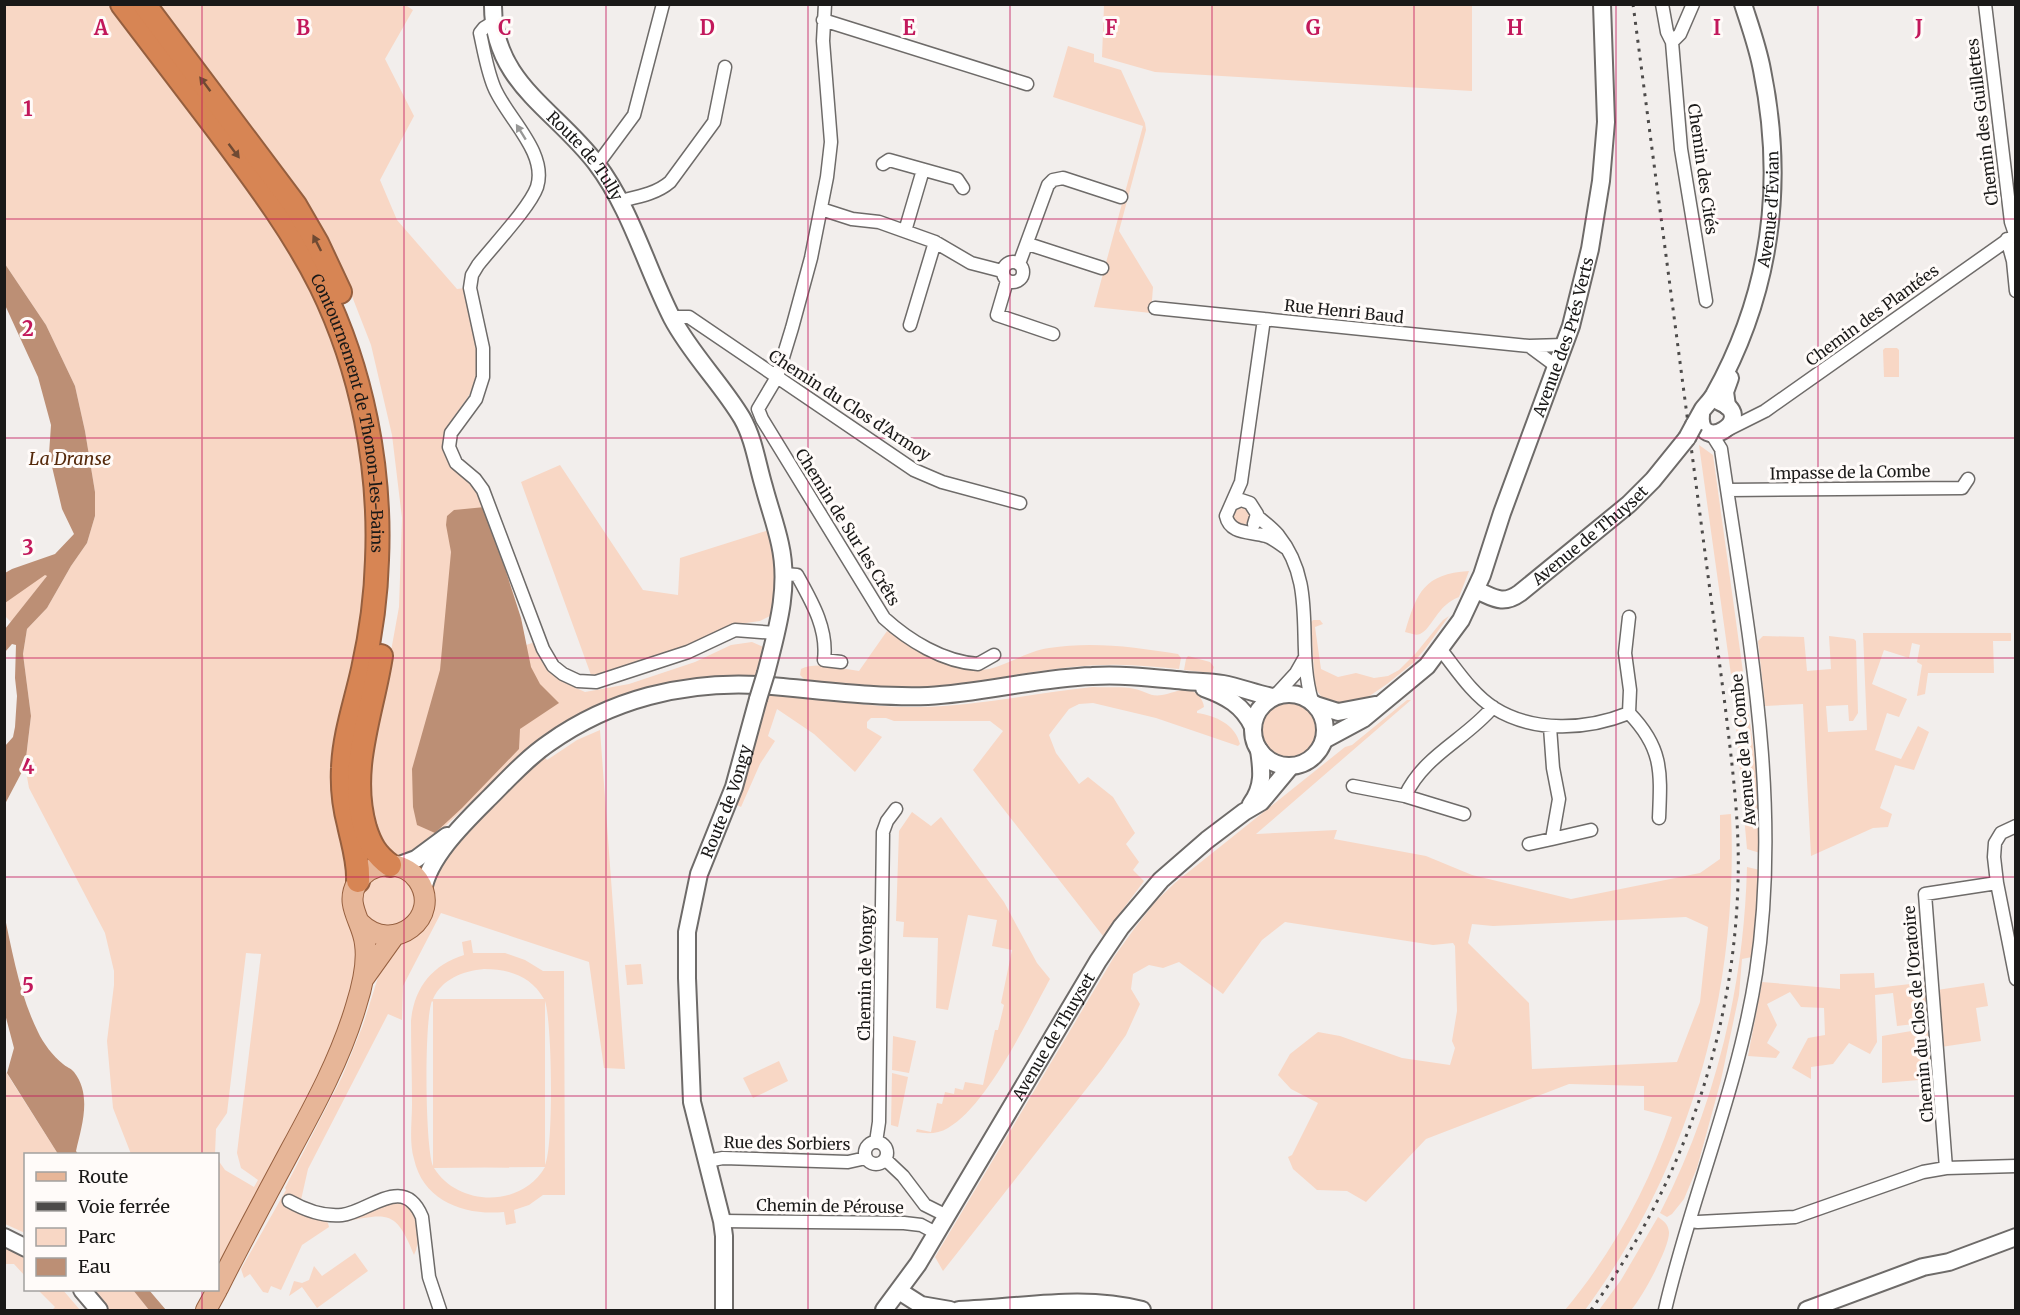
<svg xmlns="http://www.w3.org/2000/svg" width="2020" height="1315" font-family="Merriweather,serif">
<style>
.green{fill:#f8d7c5;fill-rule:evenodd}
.water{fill:#bc8f75}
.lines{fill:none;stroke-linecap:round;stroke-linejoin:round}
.street-casing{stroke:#6e6b69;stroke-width:15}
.secondary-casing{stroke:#6e6b69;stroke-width:20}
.primary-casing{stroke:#955f3f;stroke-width:22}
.highway-casing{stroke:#955f3f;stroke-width:26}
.street{stroke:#fff;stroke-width:12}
.secondary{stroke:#fff;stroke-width:16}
.primary{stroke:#e7b698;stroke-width:20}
.highway{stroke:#d78554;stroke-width:22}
.rail{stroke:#4d4b4a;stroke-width:3;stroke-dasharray:3 6;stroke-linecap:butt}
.secondary-bridge-casing{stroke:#6e6b69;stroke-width:20;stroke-linecap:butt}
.secondary-bridge{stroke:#fff;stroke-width:16}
.oneway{fill:#6f4a33}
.oneway2{fill:#989897}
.grid{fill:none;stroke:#c2185b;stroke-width:1.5;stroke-opacity:0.55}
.labels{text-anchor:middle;stroke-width:6;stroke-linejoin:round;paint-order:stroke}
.street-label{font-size:16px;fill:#1a1918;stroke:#fffbf9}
.water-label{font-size:18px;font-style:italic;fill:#55290b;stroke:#fffbf9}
.grid-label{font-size:20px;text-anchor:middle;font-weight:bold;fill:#c2185b;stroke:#fffbf9;stroke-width:6;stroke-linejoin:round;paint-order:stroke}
</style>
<rect width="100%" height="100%" fill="#f2eeec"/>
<path class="green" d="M404,4l9,6 -28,49 29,57 -34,64 17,40 60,69 8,-1c6,29 19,65 10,94 -6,23 -34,40 -32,65 2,20 27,29 36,45 8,14 12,32 17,48 11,35 24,69 30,105l9,-3 11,26 17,14 22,10 44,-8 66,-22 36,-17 21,-3 14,6 -9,30 -102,8 -24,7 -48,20 -22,12 -41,31 -81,76 -33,25h-12l-17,-14 -9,-65 31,-171 3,-89 -10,-83 -21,-90 -23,-59 -195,-281z
M4,5h109l129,168 69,109 26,66 22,74 10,81 -10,432 -5,49 -20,58 -36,78 -70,131 -10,11v-102l7,10 29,17 4,-7 -17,-12 -4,-15 24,-199 -15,-1 -19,160 -11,16 -1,25h-84l-18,-46 -6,-67 7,-56v-14l-9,-38 -76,-145 -4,-22 6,-50 -8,-62 4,-25 20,-21 24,-42 16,-23 8,-27v-24l-10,-61 -10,-45 -29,-61 -41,-61z
M1104,5h368v86l-317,-19 -53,-15z
M1068,46l26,8v8l27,8 24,53 1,7 -27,101 34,56 -2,26 -57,-6 49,-181 -90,-29z
M1885,348h12l2,2v27h-15l-1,-27z
M1699,445l14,10 43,311 4,44v43l-13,-4 -15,-167z
M560,465l83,125 35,5 2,-37 89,-28c10,32 8,53 3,85l-12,6 -21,3 -13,4 -26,14 -94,31 -15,2 -70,-193z
M1233 516a9 9 0 1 1 18 0a9 9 0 1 1-18 0Z
M1469,571l-10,26c-22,8 -27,32 -39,37 -5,2 -10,-1 -15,-2 12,-40 19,-58 64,-61z
M45,574l2,2 -36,46 -6,-6 -1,-13z
M1449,616l-24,33 -12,14 -26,21 -22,15 -29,5 -13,-5 -8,-11 -4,-66 2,-2h7l3,4 -8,3 6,42 17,8 18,-4 18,5 14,-2 11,-6 17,-17 27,-33z
M887,631c28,18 71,47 106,37 20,-6 35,-17 56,-20 43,-7 87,-1 129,6l3,4 -2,11c-24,-2 -48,-5 -73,-4 -61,1 -121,18 -182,22 -40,3 -80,-3 -119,-7l-5,-5 1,-6c16,-8 41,0 58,2z
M1863,633h148v8h-18l1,32h-66l-3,21 -8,2 5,-31 -5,-3 3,-17 -8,-2 -3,15 -25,-8 -12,34 35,15 -8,18 -12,-4 -12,37 26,9 17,-33 11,6 -15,38 -19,-5 -15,43 12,6 -4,13 -15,1 -62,28 -8,-152 -38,2 -7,-65 5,-5 41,1 3,34 24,-2 -2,-33 25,3 2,2 2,72 -5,8h-4l-1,-16 -22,1 2,26 39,-2z
M1188,656l22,6 4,5 -2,6 -28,-3 2,-11z
M1093,687c13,1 29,-1 42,2 10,2 15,8 27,6 9,-1 19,-7 28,-5 8,3 13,9 14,17l-7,4v2c19,3 38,11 43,31l-2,2 -82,-28 -63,-15 -14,1 -10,5 -20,26 7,18 23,31 9,-7 25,20 22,36 -9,11 13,18 -6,8 11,11 -41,55 -130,-166 30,-39 -13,-10h-96l-8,-3h-15l-4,4v6l15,9 -27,35 -41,-38 -37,-25 -9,27 7,5 -15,23 -19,43 -4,-2 31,-111c50,4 101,14 151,13 58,-1 116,-14 174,-20z
M1407,700h4l-155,134 81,-4 -3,9 92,17 46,19 99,24 129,-26 20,-14v-44l11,-1c8,177 -41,353 -146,496h-20c48,-58 83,-122 107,-193l-28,-7v-24l-75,-2 -143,55 -60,63 -19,-11 -30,-1 -24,-21 -5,-12 4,-2 26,-52 -27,-14 -13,-14 12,-21 28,-22 22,4 62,22 48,7 5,-17 -3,-7 5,-30 -2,-65 -2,-3 -20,2 -148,-23 -23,18 -39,54 -44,-32 -16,6 -14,-3 -16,9 -2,15 9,15 -14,31 -24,34 -159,202 -8,-14 179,-300 20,-28 22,-28 20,-19 169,-135 7,-2zM1686,917l22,10 -8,75 -23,60 -145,7 -3,-66 -61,-60 4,-19 21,2z
M1259 730a30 30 0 1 1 60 0a30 30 0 1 1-60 0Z
M600,730l25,339 -21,-1 -15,-106 -148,-49 -38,73 -1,34 -14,-6 -80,155 -7,31 -10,-4 37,27 1,4 -27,18 -21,45 -10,-4 -3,7 -5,-1 -13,-18 -6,4 -3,-9 45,-79 -1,-2 57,-111 21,-52 17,-54 50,-92 31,-43 82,-81 4,5 30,-20z
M912,812l19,14 10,-9 63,85 33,61 13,16c-22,40 -63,127 -102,149 -10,6 -21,6 -32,4l1,-3 14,3 6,-29 5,1 3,-12 9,2 1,-6 8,2 2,-8 18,3 12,-55h3l6,-25 -3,-2 11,-53 -20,-4 5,-26 -29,-5 -20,95 -12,-2 2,-70 -35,-1 1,-15 -8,-1 3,-90z
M1747,867l13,3 -8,87 -10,2 -3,36 -18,85 -24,88 -13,31 -12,15 -5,3 -7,-4c55,-107 84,-225 87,-346z
M361 901a27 27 0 1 1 54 0a27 27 0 1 1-54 0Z
M471,940l2,13h32l20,7 18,11h21l1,224h-22l-14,10 -15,5 2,13 -10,2 -2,-13c-39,4 -81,-11 -90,-53 -5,-17 -2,-37 -2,-55 0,-28 -1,-55 -1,-83 3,-33 21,-56 53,-66l-2,-13zM484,969c25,0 47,7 60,30h-111c9,-20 30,-28 51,-30zM432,1001l1,1v164c-8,-19 -9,-146 -1,-165zM545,1001c7,21 9,144 0,164zM545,1167c-23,41 -87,40 -111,1z
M641,964l2,20 -16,1 -2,-20z
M1874,973l1,15 53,-6 3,40 -34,4 -4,-33 -18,2 2,47 -7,12 -21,-11 -16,21 -22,3v12l-19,-11 16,-30 17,-3 -1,-27 -23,-1 -11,-15 -23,12 10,21 -10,18 13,9 -4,6 -28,-2 14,-74 78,7v-15z
M1984,983l4,23 -12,2 5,33 -40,6 -4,-57z
M1929,1028l3,51 -50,4v-47z
M893,1036l23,5 -7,32 -17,-3z
M779,1061l9,20 -35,17 -10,-20z
M4,1069l54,85h-32l-1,79 -20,-9z
M892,1073l16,4 -10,50 -7,-2z
M397,1202c23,7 26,33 17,53 -18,-45 -26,-42 -70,-33l34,-17z
M1658,1217c6,4 10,7 11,15 1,15 -27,66 -38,78h-32l22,-30z
M4,1245l21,13v18l-11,-12h-9z
M355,1253l13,18 -51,37 -15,-21 -13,9 5,-15 8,2 7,-3 5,-14 8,10z
M38,1290h25l17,20h-28l3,-3z
M89,1290h44l16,20h-44z"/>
<path class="water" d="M5,264l41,61 29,61 10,45 10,61v24l-8,27 -16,23 -24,42 -20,21 -4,25 8,62 -6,50 -20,38v-58l8,-9 2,-10 2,-31 -2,-18 1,-33 -4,-1 -7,8v-23l42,-53 -2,-1 -40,28v-30l7,-4 43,-15 19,-20 -12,-25 -13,-55 2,-29 -13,-48 -33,-72z
M485,507l36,111 10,49 9,17 19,19 -39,26 -1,20 -57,59 -27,25 -18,-8 -4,-18 -1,-38 28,-99 11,-118 -5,-27 1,-9 7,-6z
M4,913c8,38 16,83 34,119 5,11 15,24 25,32 3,3 8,4 11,8 18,23 8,53 2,79l2,3h-20l-51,-81 7,-25 -9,-34z
M133,1290h16l17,20h-17z"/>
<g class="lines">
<g class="street-casing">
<path id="street" d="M825,4l-2,37 8,101 -4,35 -16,81 -19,70 -15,49 -19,32 4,10 122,199c24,22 59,44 94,46l16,-9
M1662,4l5,28 5,10
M1693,4l-13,30 -8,8 9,107 25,152
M1985,4l26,218 4,12
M823,20l204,64
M494,22l-10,6 -4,5c4,18 7,37 14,54 12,30 54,65 43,100 -7,20 -45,60 -59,78l-6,10 -2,13 13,60v29l-7,22 -25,34 -2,14 7,16 19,16 8,11 60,159 10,17 10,8 15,7 18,1 92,-30 47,-22 41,3
M883,164l6,-4 68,19 6,9
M597,165l37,-50 29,-111
M620,201c17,-4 36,-7 50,-19l44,-60 11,-55
M821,209l31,10 27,3 56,20 36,21 31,8
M905,231l18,-61
M2007,239l6,22 3,30
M1028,244l74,24
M1003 272a10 10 0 1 1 20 0a10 10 0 1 1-20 0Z
M1019,264l29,-79 5,-5 10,-2 58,19
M1007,281l-10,34 56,19
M1155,308l374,38 35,-1
M672,317h17l225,153 28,12 78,21
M1264,319l-23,163 -15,34c4,19 25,15 40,20 7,2 14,8 20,12
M910,325l25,-83
M1529,346l27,20
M1727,430l38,-19 251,-177
M1727,490l235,-2 6,-9
M1232,504l9,-4 9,3 7,11 -3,10
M1257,516c7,6 15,12 21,19 41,51 17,109 34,166
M784,574l13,1c15,27 31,54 27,85l17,2
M1629,617l-4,36 5,37 -1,23c34,35 32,59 30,105
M1441,650c16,20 31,44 53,58 40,25 93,22 135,5
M1274,697l22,-24 8,-14
M1550,727l3,41 6,31 -7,40 39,-9
M1353,786l52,10
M1464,814l-59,-18c19,-41 60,-56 88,-89
M2016,826l-15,7 -6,10 -1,14 3,26 19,96
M1529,844l23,-5
M876,1142l3,-20 4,-290 4,-11 9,-12
M865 1153a11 11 0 1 1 22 0a11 11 0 1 1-22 0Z
M885,1159l18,17 22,29 22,11
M707,1161l16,-3 125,4 18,-4
M1946,1168l-21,-274 72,-11
M289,1201c16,9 33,16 53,14 27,-3 62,-42 80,2l7,60 11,33
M722,1221l182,2 17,2 15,8
M1691,1221l7,1 97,-5 128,-45 23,-4 70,-2
M1665,1310c26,-113 73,-221 91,-337 27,-176 -10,-350 -35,-524l-10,-16"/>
</g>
<g class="secondary-casing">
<g id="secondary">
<path id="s1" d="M493,4c-1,78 62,105 103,159 35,46 50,104 76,155 19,36 49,65 70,100 12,21 15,46 22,69 5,19 12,38 16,57 10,44 -3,86 -14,129"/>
<path d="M1727,406l-2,-14 5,-14"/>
<path d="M1701,414c-4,42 58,5 19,-12"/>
<path id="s2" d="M1694,425c3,-5 6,-11 9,-16 4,-5 8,-9 11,-14 57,-102 71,-212 48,-325 -4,-22 -12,-44 -19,-66"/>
<path id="s3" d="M1476,590c17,7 26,16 44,3l109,-89 24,-24 34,-42"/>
<path d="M1204,688c22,8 39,17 49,39"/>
<circle cx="1289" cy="730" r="36"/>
<path d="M1316,705l22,7 37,-7"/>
<path id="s4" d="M1324,740l39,-21 64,-53 34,-46 21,-45 20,-62 69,-187 19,-77 11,-68 5,-59 -4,-118"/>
<path d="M1251,804c13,-17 11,-34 8,-54"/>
<path d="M397,866l19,-7 31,-23"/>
<path d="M423,891c5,-34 43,-70 67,-94 19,-19 37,-39 59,-54 62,-44 135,-62 210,-58 56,4 112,13 169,11 55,-3 109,-18 164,-20 31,-2 62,2 94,5 12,1 25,1 37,3 17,3 33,10 50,13"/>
<path d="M4,1237l22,11"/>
<path d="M82,1290l17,20"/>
<path d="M899,1291l22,14 29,5"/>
<path id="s5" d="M724,1310v-74l-2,-15 -30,-119 -5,-124v-46l12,-58 35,-87 24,-88"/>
<path id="s6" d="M884,1310l34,-46 180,-303 23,-34 40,-47 46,-40 37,-28 17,-10 30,-36"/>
<path d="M959,1310c61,-2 123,-16 183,0"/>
<path d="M1807,1310l116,-43 26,-5 67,-25"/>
</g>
</g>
<g class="primary-casing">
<path id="primary" d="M364,978l30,-42
M218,1288c23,-46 48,-92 72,-137 25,-46 51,-94 66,-145 6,-19 12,-42 9,-62 -2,-22 -21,-39 -8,-61 13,-22 46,-24 61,-3 25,37 -25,76 -58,43
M206,1310l11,-20"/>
</g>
<g class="highway-casing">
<g id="highway">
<path id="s7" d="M122,4c32,42 64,84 96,126 37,50 75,100 103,156 41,84 60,181 56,274 -1,37 -6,73 -14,109 -7,32 -19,66 -20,99 -1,19 1,38 6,57 4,19 10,37 9,56"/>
<path d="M144,4l151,201 22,38 23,49"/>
<path d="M381,656c-9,58 -33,113 -16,172 5,16 11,27 25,37"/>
</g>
</g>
<use href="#street" class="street"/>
<use href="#secondary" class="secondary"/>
<use href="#primary" class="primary"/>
<use href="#highway" class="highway"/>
<path class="rail" d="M1591,1310c90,-124 143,-274 147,-428 2,-59 -6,-118 -13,-177l-92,-701"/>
<g class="secondary-bridge-casing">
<path id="secondary-bridge" d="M1687,438l7,-13
M758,699l8,-26"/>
</g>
<use href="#secondary-bridge" class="secondary-bridge"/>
</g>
<defs><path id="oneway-solid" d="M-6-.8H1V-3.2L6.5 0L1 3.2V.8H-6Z" transform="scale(1.5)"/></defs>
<g class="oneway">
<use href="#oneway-solid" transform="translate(205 84) rotate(-127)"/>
<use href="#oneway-solid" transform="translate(234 151) rotate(53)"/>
<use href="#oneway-solid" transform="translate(317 243) rotate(-117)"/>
</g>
<use class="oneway2" href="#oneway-solid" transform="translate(521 132) rotate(-122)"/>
<path class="grid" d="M202,4v1150M404,4v1306M606,4v1306M808,4v1306M1010,4v1306M1212,4v1306M1414,4v1306M1616,4v1306M1818,4v1306M4,219h2012M4,438h2012M4,658h2012M4,877h2012M4,1096h2012M202,1290v20"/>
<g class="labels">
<g class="street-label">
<text transform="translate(1982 122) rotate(-97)" y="6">Chemin des Guillettes</text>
<text dy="6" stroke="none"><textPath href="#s1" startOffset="183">Route de Tully</textPath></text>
<text transform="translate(1703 169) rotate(82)" y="6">Chemin des Cités</text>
<text dy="6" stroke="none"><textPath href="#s2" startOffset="232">Avenue d'Évian</textPath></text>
<text transform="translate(1344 311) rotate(6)" y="6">Rue Henri Baud</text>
<text transform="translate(1872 315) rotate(-36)" y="6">Chemin des Plantées</text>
<text dy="6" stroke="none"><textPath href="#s4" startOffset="486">Avenue des Prés Verts</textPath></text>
<text transform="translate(850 405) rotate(33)" y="6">Chemin du Clos d'Armoy</text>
<text dy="6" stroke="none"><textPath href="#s7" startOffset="477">Contournement de Thonon-les-Bains</textPath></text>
<text transform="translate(1850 472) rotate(-1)" y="6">Impasse de la Combe</text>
<text transform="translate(848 527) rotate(58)" y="6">Chemin de Sur les Crêts</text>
<text dy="6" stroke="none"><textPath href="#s3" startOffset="138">Avenue de Thuyset</textPath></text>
<text transform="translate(1743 750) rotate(-95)" y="6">Avenue de la Combe</text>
<text dy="6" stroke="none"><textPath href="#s5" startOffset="519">Route de Vongy</textPath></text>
<text transform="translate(865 973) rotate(-89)" y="6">Chemin de Vongy</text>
<text transform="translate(1918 1014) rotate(-95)" y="6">Chemin du Clos de l'Oratoire</text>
<text dy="6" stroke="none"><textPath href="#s6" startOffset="322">Avenue de Thuyset</textPath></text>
<text transform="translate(787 1143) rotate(1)" y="6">Rue des Sorbiers</text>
<text transform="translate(830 1206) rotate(1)" y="6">Chemin de Pérouse</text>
</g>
<g class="water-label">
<text x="70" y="465">La Dranse</text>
</g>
</g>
<g class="grid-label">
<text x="101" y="35">A</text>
<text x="303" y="35">B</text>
<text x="505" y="35">C</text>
<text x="707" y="35">D</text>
<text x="909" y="35">E</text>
<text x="1111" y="35">F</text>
<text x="1313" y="35">G</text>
<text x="1515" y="35">H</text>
<text x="1717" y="35">I</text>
<text x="1919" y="35">J</text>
<text x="28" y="116">1</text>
<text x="28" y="336">2</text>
<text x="28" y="555">3</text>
<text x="28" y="774">4</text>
<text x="28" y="993">5</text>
</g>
<rect width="2020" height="1315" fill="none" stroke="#1a1918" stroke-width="12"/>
<rect x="24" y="1153" width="195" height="138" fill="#fffbf9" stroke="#a3a19f" stroke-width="1.5"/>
<rect x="36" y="1172" width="30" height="9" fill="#e7b698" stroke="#a3a19f" stroke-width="1.5"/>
<text x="78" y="1183" font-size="18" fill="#1a1918">Route</text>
<rect x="36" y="1202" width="30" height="9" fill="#4d4b4a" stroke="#a3a19f" stroke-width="1.5"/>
<text x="78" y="1213" font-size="18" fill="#1a1918">Voie ferrée</text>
<rect x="36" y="1228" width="30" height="18" fill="#f8d7c5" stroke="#a3a19f" stroke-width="1.5"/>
<text x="78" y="1243" font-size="18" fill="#1a1918">Parc</text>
<rect x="36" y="1258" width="30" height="18" fill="#bc8f75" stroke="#a3a19f" stroke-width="1.5"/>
<text x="78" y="1273" font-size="18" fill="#1a1918">Eau</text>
</svg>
